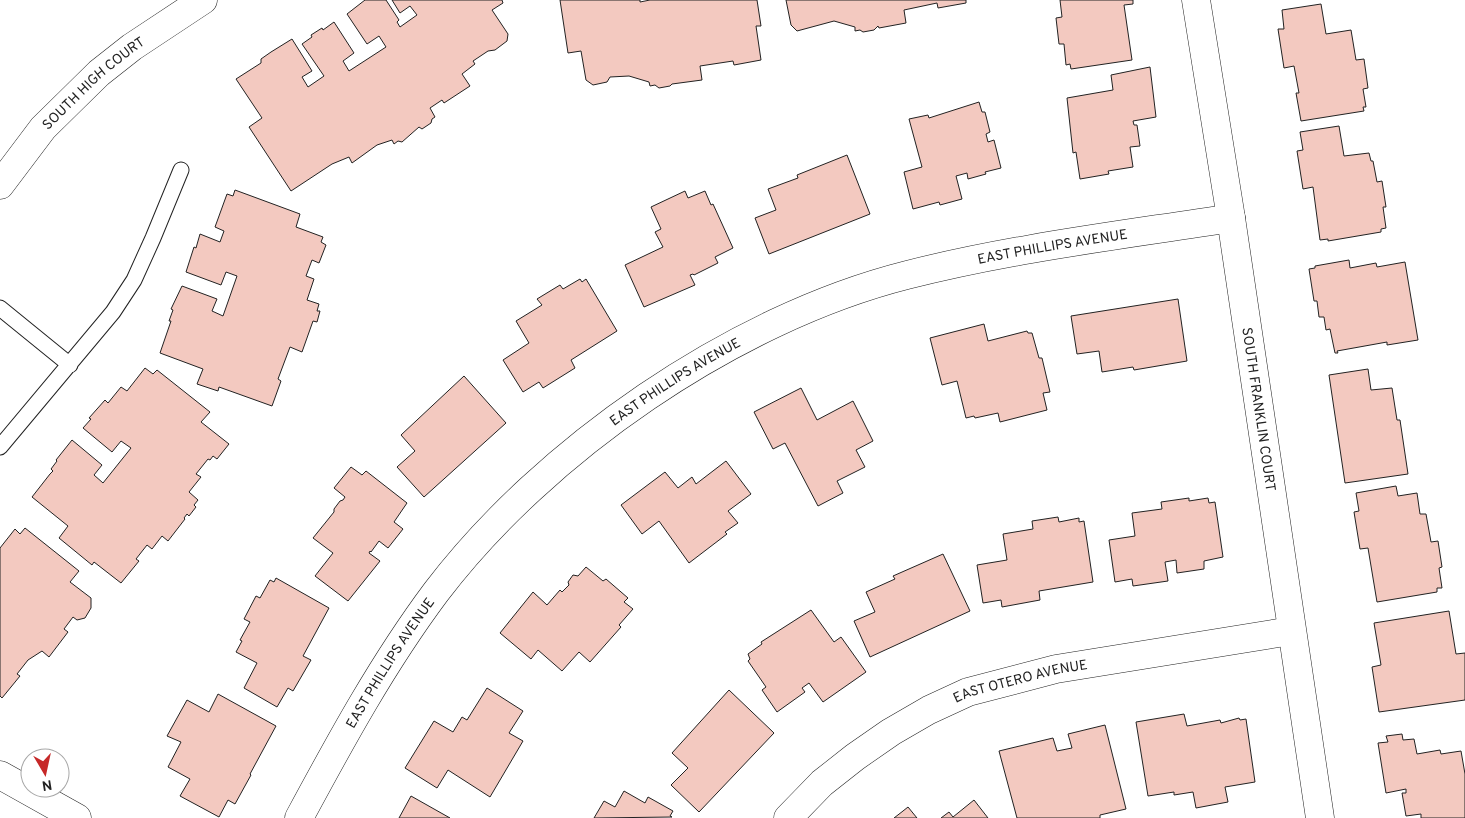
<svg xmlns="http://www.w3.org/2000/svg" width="1465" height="818" font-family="Overpass,sans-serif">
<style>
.building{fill:#f3c9c0;stroke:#222}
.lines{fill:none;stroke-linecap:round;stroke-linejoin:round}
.lane-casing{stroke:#222;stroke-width:17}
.street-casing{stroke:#222;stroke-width:29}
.lane{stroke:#fff;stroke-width:15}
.street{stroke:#fff;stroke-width:28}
.labels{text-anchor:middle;stroke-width:4;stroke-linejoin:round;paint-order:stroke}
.street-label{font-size:14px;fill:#222;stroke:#fff}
</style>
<rect width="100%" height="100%" fill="#fff"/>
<path class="building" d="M365,0h21l13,20 -2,2 3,5 17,-12 -7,-9 -10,7 -8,-13h110l1,3 -11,7 16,24 -1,7 -12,9 -7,1 -15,10 2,3 -13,10 8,12 -26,17 -2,-3 -12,8 5,9 -3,2 -1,4 -9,6 -3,-2 -17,15 -4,-1 -4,3 -2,-4 -15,5 -25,18 -3,-6 -17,7 -41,27 -42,-64 13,-9 -26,-39 25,-16v-4l10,-7 21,-13 20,32 -10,6 6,10 16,-11 -22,-32 10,-7 -1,-2 11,-7 1,2 11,-8 20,31 -11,8 6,10 37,-24 -7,-11 -12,8 -20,-30z
M560,0h80v2l10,-2h107l4,26h-5l5,34 -27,5 -1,-4 -33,5 2,14 -30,4 -2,2 -11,2 -4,-3 -5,1 -1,-4 -20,-6 -19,1 -3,5 -14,3 -7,-5 -5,-29 -13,2z
M786,0h180v3l-28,5 -1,-5 -33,7 2,13 -27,5 -1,-2 -4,4 -11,2 -3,-2 -5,1v-4l-21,-6 -37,10 -6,-6z
M1060,0h73v4l-9,1 8,55 -61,9 -1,-5 -4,1 -2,-21h-5l-3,-26 6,-1z
M1321,4l5,30 25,-4 5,30 8,-1 4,29 -5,1 3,18h-3l1,4 -63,10 -5,-28h3l-5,-27 -10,2 -6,-39h6l-2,-19z
M1150,67l6,50 -23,4 1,4h3l3,21 -10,1 3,20 -25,4 1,3 -29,5 -4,-27 -3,1 -6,-55 46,-8 -2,-15z
M979,102l3,10h3l5,20 -4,2 2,8 6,-2 7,28 -16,4 1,2 -18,5 -1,-6 -11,3 6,23 -22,6 -1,-3 -26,7 -9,-37 18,-5 -13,-48 19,-4 1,3z
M1339,126l5,30 25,-3 2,8h2l4,21 5,-1 4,26h-3l3,21 -5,1v3l-53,9v-2l-8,1 -7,-53 -10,2 -6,-38 6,-1 -3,-18z
M847,155l23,59 -101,40 -14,-36 21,-8 -8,-21 30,-11 -1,-3z
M235,190l65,24 -4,13 27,10 -2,5 5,3 -7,18 -7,-3 -6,16 8,3 -7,21 12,4 -2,7h3l-3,11 -4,-1 -11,31 -12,-5 -12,32 3,2 -9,25 -53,-19 -1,4 -21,-7 6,-15 -43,-16 11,-32h-2l4,-11 -2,-1 11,-23 35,13 -5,12 11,5 14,-40 -11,-4 -5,13 -35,-13 8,-25 2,1 4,-14 20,8 4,-11 -9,-4 12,-33 6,2z
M685,191l3,7 17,-7 6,14 2,-1 20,44 -18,9 3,6 -24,12 -1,-1 -3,1 5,10 -51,22 -19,-42 38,-18 -8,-15 6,-3 -10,-22z
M1349,260l1,8 26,-5 1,4 28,-5 13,78 -31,5v-3l-50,9 1,2h-3l-5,-24 -4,1 -2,-13h-5l-2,-16h-3l-5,-32 6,-1v-2z
M580,279l2,3 4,-3 31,52 -46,29 4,8 -32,20 -4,-6 -16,10 -20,-32 26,-17 -13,-22 26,-16 -5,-6 23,-14 3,4z
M1178,299l9,62 -53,9 -1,-3 -31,5 -3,-21 -22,3 -6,-38z
M984,324l4,17 39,-10 1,2h4l7,25h3l8,34 -7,1 4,17 -47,12 -2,-9 -23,5 -1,-2 -8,2 -9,-37 -15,4 -12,-47z
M145,368l8,6 4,-4 53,42 -9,10 28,22 -12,15 -4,-3 -3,4 -2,-1 -12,15 5,3 -12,15 9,8 -4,5 2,2 -7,9 -2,-2 -3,4 1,1 -17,22 -6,-5 -10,13 -5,-4 -11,14 3,2 -18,22 -27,-21 -2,3 -33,-27 9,-12 -36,-29 18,-23 3,-3 -2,-2 6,-8 -1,-1 16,-20 30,25 -8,10 9,8 28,-35 -10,-7 -9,11 -29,-24 8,-9 -2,-1 16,-18 3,3 13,-16 6,4z
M1368,369l3,21 21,-2 5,32h3l8,54 -63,9 -16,-108z
M464,376l42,47 -82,74 -27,-30 18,-16 -14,-16z
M801,388l16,32 36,-19 20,40 -17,9 9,17 -28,14 6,12 -25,13 -33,-63 -12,6 -19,-37z
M726,461l25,33 -23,17 10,12 -13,9 2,2 -38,29 -30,-42 -17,13 -21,-29 44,-33 13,16 14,-11 4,7z
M351,467l11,8 4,-4 41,32 -13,19 9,7 -15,19 -9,-7 -8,11 -1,-1 -1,2 11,8 -32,40 -33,-25 18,-23 -20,-15 21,-26v-3l6,-8 3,-1 2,-3 -11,-9z
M1396,486l2,10 19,-3 3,21h6l5,28 7,-1 4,26 -3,1 3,20h-5v4l-60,10 -9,-54 -8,1 -6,-37 5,-1 -3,-18z
M1189,498v3l19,-3 1,5 6,-1 8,55 -19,4v8l-27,4 -1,-13 -11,2 3,19 -35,5 -1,-7 -17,3 -6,-42 26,-4 -3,-23 30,-4 -1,-7z
M1058,517l1,5 20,-4v4l5,-1 9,61 -54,9 1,9 -38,7 -1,-7 -18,3 -6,-38 30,-5 -4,-26 30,-5 -1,-8z
M25,528l54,43 -9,11 21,16v10l-6,10 -8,2 -4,-3 -9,12 4,3 -19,25 -7,-6 -14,9 -11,14 3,2 -18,22 -2,-2v-148l15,-19 5,5z
M943,554l27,57 -100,46 -16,-36 21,-9 -9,-20 29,-13 -2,-3z
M586,567l17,14 3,-2 22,19 -4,4 9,7 -14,16 2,2 -31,35 -11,-10 -17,19 -24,-21 -7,9 -31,-26 33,-41 14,13 13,-15 2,2 7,-7 -1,-3 5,-7 5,1z
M276,578l53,30 -26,48 8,4 -18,31 -5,-3 -11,19 -33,-19 13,-25 -21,-11 6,-11 -2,-1 10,-18 -6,-3 12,-23 4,2 10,-18 4,2z
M811,610l23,32 7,-5 25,35 -43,30 -14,-19 -7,5 3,4 -28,20 -15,-22 4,-3 -18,-26 2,-2 -2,-5 14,-10 -1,-2z
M1449,611l7,43 9,-1v47l-86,12 -7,-45 9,-2 -7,-42z
M487,688l36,23 -14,22 14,8 -33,56 -42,-27 -11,18 -32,-20 29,-47 19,11 9,-15 5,3z
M729,690l45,43 -75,79 -28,-27 17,-17 -16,-15z
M218,694l58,32 -26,48 1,1 -16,29 -7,-4 -9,17 -39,-21 10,-17 -22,-12 13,-25 -14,-6 20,-36 22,12z
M1184,714l3,12 33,-6 1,3 18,-5 1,2 6,-1 9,63 -30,5 3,15 -32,6 -3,-16 -19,3v-3l-26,4 -12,-74z
M1105,725l21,84 -26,6v3h-83l-18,-67 54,-13 4,13 15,-3 -4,-14z
M1402,734l1,6 11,-1 3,15 23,-4 1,4 20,-3 4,23v44h-44v-4l-15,2 -4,-23h4v-4l-20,4 -8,-50 10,-1 -2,-6z
M624,791l21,12 3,-6 25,14 -3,5 2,1 -78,1 10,-17 11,6z
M411,796l39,22h-51z
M974,800l14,18h-47l8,-6 4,5z
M908,807l9,11h-23l9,-7z"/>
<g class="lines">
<g class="lane-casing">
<path id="lane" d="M0,308l70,57
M0,447l113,-135 21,-32 19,-42 28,-68"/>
</g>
<g class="street-casing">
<g id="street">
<path id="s1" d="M1196,0l35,218 89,600"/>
<path id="s2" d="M0,185l43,-57 56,-55 33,-26 71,-47"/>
<path d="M0,775l77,43"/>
<path id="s3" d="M299,818c42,-78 84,-155 137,-226 108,-142 297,-273 471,-317 106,-27 216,-40 324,-57"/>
<path id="s4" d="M788,818l34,-35 33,-26 36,-25 38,-22 39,-18 88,-23 235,-38"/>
</g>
</g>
<use href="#lane" class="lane"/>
<use href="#street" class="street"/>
</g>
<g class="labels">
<g class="street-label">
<text dy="5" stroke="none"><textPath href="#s2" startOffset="139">SOUTH HIGH COURT</textPath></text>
<text dy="5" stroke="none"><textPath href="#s3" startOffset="990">EAST PHILLIPS AVENUE</textPath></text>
<text dy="5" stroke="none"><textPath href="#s3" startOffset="585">EAST PHILLIPS AVENUE</textPath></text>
<text dy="5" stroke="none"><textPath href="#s1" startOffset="414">SOUTH FRANKLIN COURT</textPath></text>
<text dy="5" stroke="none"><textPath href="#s3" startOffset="180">EAST PHILLIPS AVENUE</textPath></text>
<text dy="5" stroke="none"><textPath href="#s4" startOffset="275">EAST OTERO AVENUE</textPath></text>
</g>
</g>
<g transform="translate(45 773) rotate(171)"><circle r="24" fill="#ffffff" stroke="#a7a7a7"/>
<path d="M0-4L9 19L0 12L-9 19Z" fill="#c62828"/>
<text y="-8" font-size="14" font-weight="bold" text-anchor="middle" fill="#222222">N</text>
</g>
</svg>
